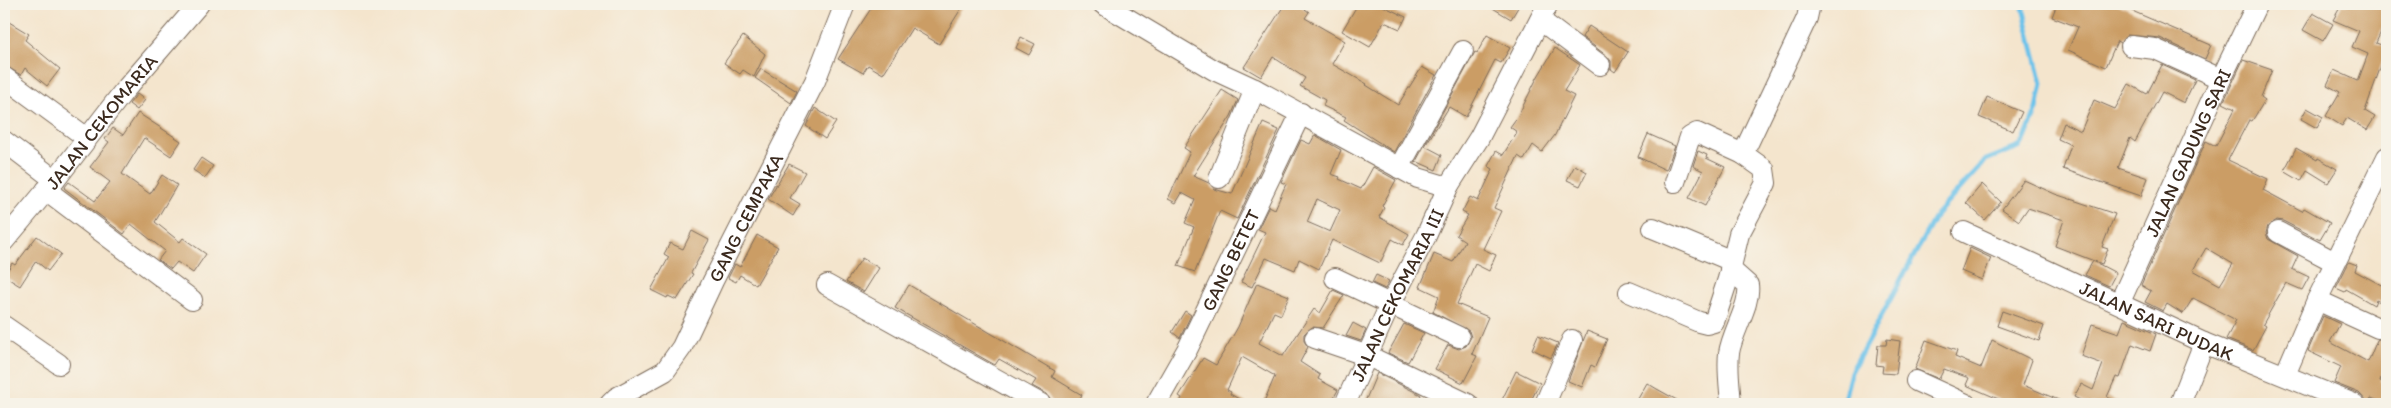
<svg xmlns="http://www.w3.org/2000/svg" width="2391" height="408" font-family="Itim,sans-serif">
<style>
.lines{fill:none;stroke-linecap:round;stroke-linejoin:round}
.stream{stroke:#6dc3ea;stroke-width:5}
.building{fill:#cb9d65;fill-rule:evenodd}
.minor-casing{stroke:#7c6b5b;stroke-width:22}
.minor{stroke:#fff;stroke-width:20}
.labels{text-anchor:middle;stroke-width:4;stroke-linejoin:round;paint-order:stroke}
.street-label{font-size:19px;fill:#3b2a1e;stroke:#f7f3e8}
</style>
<rect width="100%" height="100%" fill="#f7f3e8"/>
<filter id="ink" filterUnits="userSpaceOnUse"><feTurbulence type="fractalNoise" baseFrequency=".02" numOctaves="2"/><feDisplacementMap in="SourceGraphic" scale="10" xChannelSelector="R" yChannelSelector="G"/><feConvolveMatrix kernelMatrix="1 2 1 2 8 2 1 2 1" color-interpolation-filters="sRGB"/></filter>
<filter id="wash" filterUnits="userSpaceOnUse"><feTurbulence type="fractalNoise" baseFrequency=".0096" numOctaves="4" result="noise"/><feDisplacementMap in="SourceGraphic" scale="20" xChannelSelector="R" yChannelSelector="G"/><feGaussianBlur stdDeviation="1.12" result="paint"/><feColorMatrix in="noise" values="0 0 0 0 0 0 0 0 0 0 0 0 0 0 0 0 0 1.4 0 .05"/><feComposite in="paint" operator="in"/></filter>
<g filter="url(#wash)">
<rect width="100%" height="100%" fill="#f4e5cd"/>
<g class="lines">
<path class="stream" d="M1843,404l8,-32 85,-157 50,-55 33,-13 5,-6 13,-32 5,-26 -20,-79"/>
</g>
<g id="blocks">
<path class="building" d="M874,4h90l-25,40 -27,-16 -29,46 -15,-9 -5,8 -25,-14z
M1285,4h13l11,8 -4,6 40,23 -13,23 35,20 -1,1 32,20 24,-38 14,8 -42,77 -50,-32 2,-3 -23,-11 2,-6 -25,-14 5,-8 -32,-21 -12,20 -17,-10z
M1358,4h21l27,13 -6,12 -16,-7 -14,25 -28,-16z
M1486,4h34l-9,15z
M2057,4h59l95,41 -6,14 -45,-21 -33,-3 -7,8 -3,-2 -11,26 -38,-17 10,-23 -26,-10z
M2342,4h45v14l-11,25 11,4v14l-4,-1 -18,51 10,6 -8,13 -20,-12 -5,8 -16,-10 14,-24 -13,-7 7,-15 24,11 10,-27 -16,-7 7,-16 -26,-11z
M2313,13l20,11 -10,17 -20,-11z
M4,19l25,15 -4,6 35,29 -13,17 -22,-18 -4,7 -17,-10z
M1589,26l39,26 -13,20 -4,-3v-8l-4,-5 -25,-19z
M1487,35l23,13 -9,15 -6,-3 -29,57 -17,-10 -24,39 17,9 -6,15 -18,-8 -3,1 60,-111 2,1z
M743,36l22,18 -11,23 -11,-7 -3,4 -16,-11z
M1021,37l14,7 -6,11 -13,-7z
M1555,48l25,17 -16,26 10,5 -19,39 -13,17 -9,-7 -9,15 -6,-4 -24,52 7,3 -18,38 13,6 -7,16 -14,-7 -18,40 31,13 -16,37 5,2 -14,27 -28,-14 13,-24 11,4 7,-3 5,-9 -2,-6 -36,-19 6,-16 -19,-9 14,-33 19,8 12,-21 -9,-6 12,-20 -6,-3 8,-15 8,4 15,-32 -5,-3 8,-15 7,4 14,-23 -7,-5 8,-11 19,-38z
M2243,60l29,10 -11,27 4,3 -13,21 -3,-1 -21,40 40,19 -5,11 39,21 2,-3 26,15 -10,17 -37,-19 -6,-1 -9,6 -2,7 2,6 30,17 -6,13 17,8 -7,13 -16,-7 -23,41 3,2 -13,24 -27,-11 10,-19 -43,-22 -10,16 -16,-10 -4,7 -18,-9 6,-11 -10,-6 65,-144 10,5 19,-37 -12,-6zM2206,248l27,16 -13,21 -27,-15z
M2162,65l33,15 -11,23 -22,-11 -27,50 -5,-4 -12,30 30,10 -7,18 -78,-27 8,-24 -13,-6 6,-16 17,8 13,-31 21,9 14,-25 18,10z
M761,69l36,22 -6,12 -36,-25z
M1222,90l16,10 -7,16 -38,60 16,7 5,6 18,5 31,-71 16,7 -42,89 -17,-8 -25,61 -17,-6 16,-39 -9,-4 10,-23 -13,-7 -6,10 -8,-4 22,-47 -6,-4z
M137,94l8,6 -8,10 -8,-6z
M1987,97l35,15 -9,19 -34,-14z
M815,108l21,14 -11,17 -19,-13z
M2307,108l16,9 -6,11 -16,-9z
M138,113l43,28 -10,15 -27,-18 -22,36 28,20 12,-19 15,10 -22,37 25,20 3,-4 23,16 -13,19 -16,-11 -6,7 -13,-9 7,-9 -34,-27 -7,10 -60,-46 5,-6 26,19 15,-19 -20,-15 19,-25 -4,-3 8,-11 10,7z
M1648,134l27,12 -9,24 -28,-13z
M1315,135l26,15 -10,24 9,3 -1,2 22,10 12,-22 23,13 -14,26 2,2 -5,9 30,17 -6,11 -11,-6 -12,24 -48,-23 -13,29 -20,-10 -4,11 -29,-12 -14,29 -11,-5 24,-50 -7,-3 11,-23 6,3 11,-25 -5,-2 20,-42 9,4zM1317,199l23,11 -10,22 -23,-10z
M2296,148l21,12 1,-2 19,11 -9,14 -21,-13 -6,11 -17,-10z
M1698,151l9,4 -1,3 19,9 -20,39 -16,-8 14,-27 -10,-5z
M201,158l12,8 -8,12 -12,-8z
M789,164l16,8 -15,26 10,6 -7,12 -25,-17z
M1575,165l12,7 -7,14 -13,-6z
M2024,180l31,14 60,20 -13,33 6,2 -6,15 -47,-18 9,-26 -36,-12 -9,13 -17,-12z
M1982,184l19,18 -16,18 -19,-17z
M692,231l17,9 -18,33 2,1 -16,26 -9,-4 -1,2 -16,-8 18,-33 -5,-3 6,-11 13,6z
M757,235l21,12 -22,38 -16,-10 -4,7 -8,-4 7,-14 5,3z
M37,236l24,18 -13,17 -12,-10 -16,25 -16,-10 8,-13 3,2z
M1970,248l21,10 -9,22 -21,-9z
M862,258l17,10 -15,24 -18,-10z
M2093,261l23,12 -7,13 -24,-11z
M2349,262l8,3 -2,6 32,17v17l-11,-5 -2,5 -28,-16 -1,3 -9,-4z
M1376,275l13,6 -4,8 -13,-6z
M1257,283l32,13 -8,19 -7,-3 -15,31 24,13 31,-47 6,4 13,-23 11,5 -21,33 -11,-1 -8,7v7l4,6 -8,15 20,13 -2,4 20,11 -8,14h-67l12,-28 -33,-19 -15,33 4,2 -1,2 18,10h-69l3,-6 -3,-2 24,-38 13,7 22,-38z
M909,285l146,86 -3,6 30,18 -6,9h-22l-7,-10 -15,-8 4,-6 -37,-21 -4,6 -100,-57z
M1185,311l6,4 -11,23 -8,-6z
M2002,311l42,15 -5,15 -42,-15z
M2323,316l17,8 -10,18 38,20 9,-22 10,-5v25l-7,21 7,3v20l-16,-6 -2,6 -10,-11 -25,-10 7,-16 -33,-16z
M2124,320l32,14 -6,17 -18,-7 -12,34 -4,-1 -9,20 16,7h-35l-14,-7 7,-13 12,6 10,-26 -22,-8 11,-32 27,9z
M1353,323l13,7 -5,11 -15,-5z
M1404,324l20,9 -16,29 -20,-9z
M1587,331l20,8 -12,28 -4,-2 -9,22 -14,-6z
M1538,335l20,8 -7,15 -19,-9z
M1887,339l13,2 -4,33 -14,-1 1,-7 -7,-1 2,-20h8z
M1926,340l31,11 -2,6 26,11 11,-28 40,20 -9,25 45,19h-58l-44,-19 3,-7 -25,-9 -5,10 -24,-10z
M1516,371l24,12 -11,21h-29z
M1377,373l44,22 -4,9h-53z
M1647,383l10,6 27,15h-49z"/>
</g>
</g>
<g filter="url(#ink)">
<use href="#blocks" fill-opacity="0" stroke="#7c6b5b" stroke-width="1"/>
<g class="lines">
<g class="minor-casing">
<g id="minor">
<path d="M1103,4l111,66 41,19 163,89 27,8 4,-1 30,-47 69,-134"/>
<path d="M1540,20l60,45"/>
<path d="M2131,46l24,3 66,30"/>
<path d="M4,77l83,61"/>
<path d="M4,141l51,39"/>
<path d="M1399,168l64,-117"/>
<path d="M1219,178l36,-89"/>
<path d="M1675,182l15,-45 7,-4 46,21"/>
<path d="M46,190l146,110"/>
<path d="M1653,228l79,33"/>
<path id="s1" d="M1964,232l240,111 150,61"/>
<path d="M2278,232l57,30"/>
<path id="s2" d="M4,241l51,-61 69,-89 75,-87"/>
<path d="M1730,269l18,16c3,19 -16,47 -19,68 -2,16 1,35 2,51"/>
<path d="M1335,278l124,59"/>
<path d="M827,285l214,119"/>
<path d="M1629,292l70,30 8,2 7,-2 14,-43 11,-45 27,-51 -2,-14 -21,-15 64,-136 3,-14"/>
<path d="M2317,300l61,28"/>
<path id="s3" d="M2120,302l101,-223 36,-75"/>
<path d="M4,326l55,38"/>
<path d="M1315,338l53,18 100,48"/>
<path d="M2285,375l32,-75 70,-143"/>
<path d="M1916,381l50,23"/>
<path id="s4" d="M610,404l6,-6 49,-27 17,-24 31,-66 102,-200 30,-77"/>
<path id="s5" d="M1156,404l32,-56 113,-235"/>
<path id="s6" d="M1345,404l45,-99 36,-69 23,-51"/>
<path d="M1545,404l27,-64"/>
<path d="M2180,404l24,-61"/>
</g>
</g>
<use href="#minor" class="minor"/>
</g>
</g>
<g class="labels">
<g class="street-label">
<text dy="7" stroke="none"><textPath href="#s2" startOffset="154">JALAN CEKOMARIA</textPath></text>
<text dy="7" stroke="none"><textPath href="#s3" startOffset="164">JALAN GADUNG SARI</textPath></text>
<text dy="7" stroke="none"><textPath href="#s4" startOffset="238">GANG CEMPAKA</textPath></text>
<text dy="7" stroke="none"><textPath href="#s5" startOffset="162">GANG BETET</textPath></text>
<text dy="7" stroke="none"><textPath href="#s6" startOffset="121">JALAN CEKOMARIA III</textPath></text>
<text dy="7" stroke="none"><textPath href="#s1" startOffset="212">JALAN SARI PUDAK</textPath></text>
</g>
</g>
<rect width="2391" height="408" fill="none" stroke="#f7f3e8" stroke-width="20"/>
</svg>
